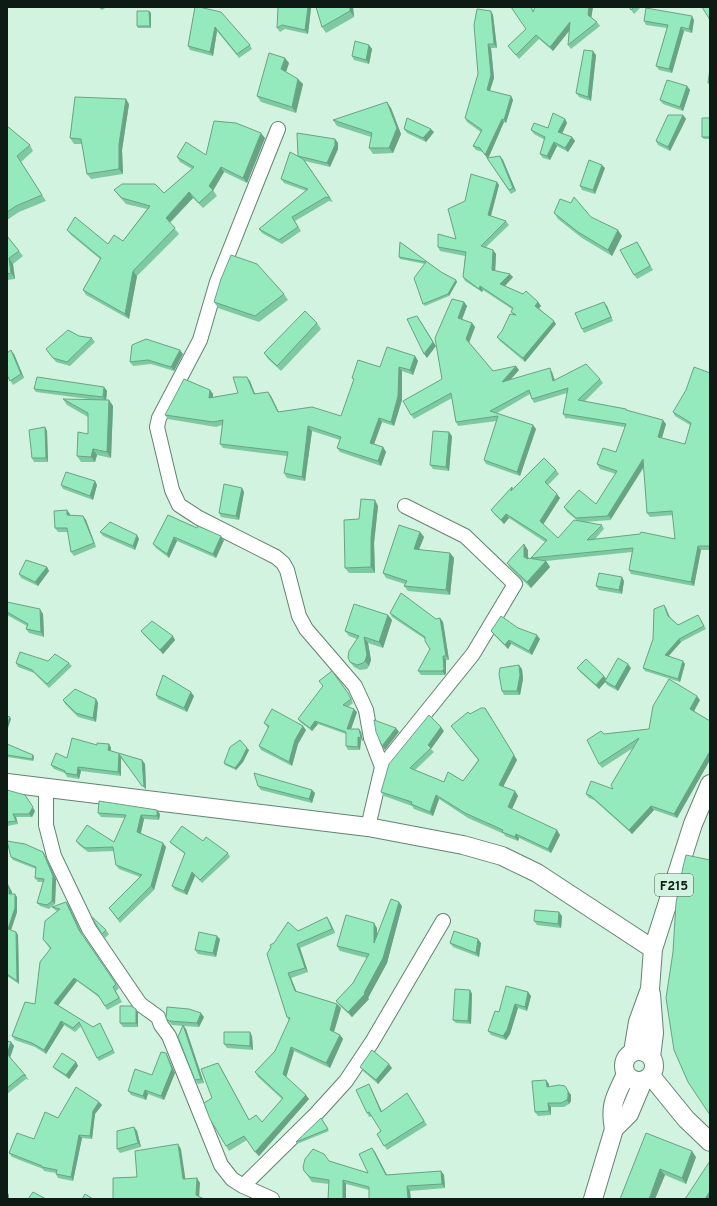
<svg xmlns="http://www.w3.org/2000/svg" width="717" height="1206" font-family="Overpass,sans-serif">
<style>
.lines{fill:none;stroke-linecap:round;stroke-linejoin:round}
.minor-casing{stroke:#648372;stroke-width:16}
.major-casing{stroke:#648372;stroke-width:20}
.minor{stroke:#fff;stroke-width:14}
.major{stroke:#fff;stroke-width:18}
.wall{fill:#7fc9a2;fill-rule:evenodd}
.shaded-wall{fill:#68a484}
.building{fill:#94eabc;stroke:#68a484}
.labels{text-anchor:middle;stroke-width:3.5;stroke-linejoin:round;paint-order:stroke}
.shield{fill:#d1f3df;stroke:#485b51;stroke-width:1}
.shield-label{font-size:13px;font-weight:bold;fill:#0e1a14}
</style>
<rect width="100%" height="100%" fill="#d1f3df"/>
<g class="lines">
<g class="minor-casing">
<path id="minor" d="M278,129l-61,153 -17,58 -41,78 -2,9 15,63 7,15 20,13 77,39 7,6 4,7 12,46 7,13 49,57 11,24 5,28 11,29 -14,60
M382,767l91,-113 42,-70 -50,-48 -60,-30
M46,788v37l8,31 35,73 51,75 18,13 3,8 8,11 52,129 11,14 11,7 29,13
M243,1186l73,-72 30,-33 26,-39 71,-121"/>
</g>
<g class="major-casing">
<path id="major" d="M7,783l361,44 95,18 39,11 35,17 116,76
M624 1066a15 15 0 1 1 30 0a15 15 0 1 1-30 0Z
M633,1052l5,-30 12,-33 3,-40 40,-125 17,-40
M651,1057l3,-24 -3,-39
M651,1076l35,43 24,23
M614,1129c-5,-25 2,-33 12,-55
M593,1199l21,-70 15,-15 14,-33"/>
</g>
<use href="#minor" class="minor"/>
<use href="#major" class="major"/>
</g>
<path class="wall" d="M98,7h9l-5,3z
M195,7l55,38 2,4 -13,9 -22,-27 -4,25 -23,-6 -2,-4z
M316,7h37l1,10 -28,16 -4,-6z
M593,7l-2,11 6,4 3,4 -29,23 -3,-4 1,-14 -16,20 -14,-12 -20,20 -11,-13 18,-17 8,-18z
M629,7h12l-7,7z
M311,8l-3,26 -23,-5 -5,3 -3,-4z
M149,11l2,2v15h-13l-1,-2z
M491,11l2,4 4,33h-6l3,30 -4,13 21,5 2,4 -7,23 -2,-1 -16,36 12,-2 3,4 13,31 -5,3 -28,-42 -7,-2 -3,-4 8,-14 -14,-10 -2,-4 13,-44z
M694,20l-2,13 -8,-2 -12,42 -13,-3 -3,-4 11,-38 -21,-3 -2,-4z
M369,45l3,4 -3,15 -15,-4 -2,-4z
M596,55l-5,46 -12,-4 -3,-4z
M289,63l-3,9 17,12 -7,29 -35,-11 -4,-6z
M687,86l3,4 -7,21 -20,-7 -3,-4z
M129,104l-7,46 1,24 -32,5 -4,-5 -5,-30h-8l-4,-6z
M391,108l10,26 -8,19 -20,1 -4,-6 2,-11 -34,-11 -4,-6z
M683,115l3,4 -16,32 -12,-6 -2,-4z
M710,118v21h-6l-2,-2z
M565,119l2,4 -5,10 10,4 3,4 -7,11 -11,-6 -7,14 -7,-2 -3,-4 5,-14 -11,-6 -3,-4 17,-2z
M7,126l23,19 3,6 -12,11 25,39 -27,11 -12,8z
M404,129l30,3 -8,10 -19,-9z
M265,138l-18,45 -23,-11 -11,18 4,6 -14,12 -10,-10 -23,25 9,11 -42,42 -8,43 -43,-24 -3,-5 17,-31 -29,-24 -4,-5 41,14 15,-3 24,-32 -21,-5 -8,-9 -4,-5 50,3 28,-24 -12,-7 -3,-5 29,-2z
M335,139l3,4v6l-8,18 -25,-6 28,41 -4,-1 -34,20 6,10 -19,13 -20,-11 -3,-4 47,-38 -22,-8 -3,-4 17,-23z
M605,168l-10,26 -13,-4 -2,-4z
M497,182l2,3 -8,31 15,5 3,4 -23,22 7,3 3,4 -1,17 18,6 -8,9 33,16 3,4 -2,2 17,16 -31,38 -25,-21 -3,-4 5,-6 11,-17 -2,-2 1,-3 -29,-19 -1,2 -17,-11 -2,-4 2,-21 -25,-5 -2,-4 18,-8 9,-38z
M554,213l37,4 31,19 -10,20 -30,-18 -24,-19z
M7,236l16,20 -10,8 2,15 -8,1z
M400,242l41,30 15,8 1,2 -8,14 -24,10 -2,-2 2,-40 -25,-5 -1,-2z
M640,246l13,24 -16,9 -3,-4z
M284,294l4,6 -29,22 -41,-14 -4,-6z
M464,302l3,4 -5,13 10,4 3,4 -6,15 24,29 26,-1 -9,10 42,-8 3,8 45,-1 3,4 -19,19 42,7 1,1 39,14 -4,14 23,6 5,-19 -15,-9 -2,-4 37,-39v177h-9l-7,36 -63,-12 -2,-4 3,-18 -86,9 4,6 -19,21 -20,-19 -4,-6 21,-13v8h3l14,-16 -36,-24 -5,6 -10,-10 -3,-4 21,-23 1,2 43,-19 3,4 -11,11 12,13 -17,27 15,13 20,-17 -11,-9 -3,-5 32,-3 20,-30 -16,-5 -3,-5 19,-12 9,-25 -58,-9 -1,1 -3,-5 4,-21 -33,10 -2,-4 -2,-5 -33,19 39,16 -16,47 -34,-12 -2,-4 13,-39 -39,5 -2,-4 -4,-24 -38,21 -3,-4 31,-36zM644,467l3,46 3,4 23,-2 2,24h-80l9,-10 -2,-4 -19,-3 28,-2v-1z
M607,306l6,15 -29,12 -2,-4z
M317,323l4,6 -40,42 -13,-12 -4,-6z
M79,336l13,2 3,4 -25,24 -14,-4 -10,-13z
M14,354l10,24 -11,7 -6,-10z
M183,354l-9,17 -23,-7 -18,2 -3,-4z
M415,356l3,5 -5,14 -11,-4v29l-8,26 -12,-4 -8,22 9,3 3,5 -5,14 -41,-14 -3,-4 3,-8 -28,-9 -7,50 -18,-3 -3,-5 3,-17 -64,-8 -3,-4 2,-19 -6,2 -48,-8 -3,-4 45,-25 3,4v4l25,-5 12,-12 5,13 16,2 8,16 62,4 13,-36 -2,-2 28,-11z
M104,387l3,4 -1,9h3l4,6 -2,52 -14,-3 -2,7h-14l-4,-6 11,-22v-17l-21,-12 -4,-6 33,1 -60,-8 -2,-3z
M45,427l2,4 1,31h-14l-2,-4z
M452,436l-3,35 -16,-2 -3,-4z
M95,481l2,4 -4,15 -30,-11 -2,-4z
M242,488l2,4 -5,28 -18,-3 -2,-4z
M378,506l-4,37 1,30h-26l-4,-5 14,-49z
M70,514v1l13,1 3,4 10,27 -22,9 -3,-4 -3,-20h-10l-3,-4z
M168,515l56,25 -8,18 -39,-17 -8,17 -13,-10 -3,-4z
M100,532l39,7 -4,11 -32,-14z
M420,532l4,5 -5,13 31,3 4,5 -4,37 -42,-4 -4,-5 1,-2 -19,-6 -3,-5z
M47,567l2,4 -11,15 -17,-8 -2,-4z
M624,581l-2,13 -23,-4 -3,-4z
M7,602l36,12 1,23 -15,-4 -3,-4 1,-3 -20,-11z
M666,608l4,9 8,8 20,-10 8,14 -25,13 -13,14 17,8 -5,18 -35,-11 -2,-3z
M390,613l46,6 4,-1 3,4 6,38h-3v13l-1,2h-24l-3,-4 12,-22 -5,-10 -33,-22z
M388,615l4,5 -9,28 -15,-5 3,17 -2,6 -2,3 -7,1 -6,-3 -4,-5 7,-23 -8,-3 -4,-5z
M518,628l22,11 -8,16 -21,-11 -3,5 -14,-14 -3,-4z
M141,631l34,9 -12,14 -19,-19z
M48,661l21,2 3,3 -23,22 -15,-15 -16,-6 -2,-4z
M577,668l29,11 25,-11 -13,23 -11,-6 -2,-3 -6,7 -19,-17z
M522,669l1,10 -3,16h-16l-2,-4z
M156,695l38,1 -7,16 -29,-13z
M351,697l2,6 -5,4 9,5 -6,17h8l2,3 2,9 -2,-1 -1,10h-12l-2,-4v-12l-28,-10 -6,7 -12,-9 -2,-3z
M96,699l2,4 -2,19 -18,-5 -13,-13 -2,-4z
M700,700l-6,11 16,10v39l-33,58 -23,-8 -22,24 -38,-34 -5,-2 -3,-4 27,-5 20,-41 -31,20 -3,-4 5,-30 45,-5z
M488,712l29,48 -14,26 12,5 3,5 -6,13 48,26 -9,18 -32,-15 -1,3 -13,-5 -1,-2 -36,-16 -29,-19 -6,17 -19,-7 -2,-3 -28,-10 -3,-4 63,-61 -13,18 3,3 -19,18 29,12 19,-1 15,-21 -27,-34 19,-12z
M264,723l42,7 -8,14 -6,22 -31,-16 -2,-4 9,-18z
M7,744l26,11 1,2 -1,4 -26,-4z
M109,744l2,4v3l31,9 3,4 1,25h-1l-24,-31v18l-40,-5 -2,8 -12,-2 -2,-4 -11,-4 -3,-4 16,-7 30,-13z
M249,750l-6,12 -7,8 -11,-5 -1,-2z
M258,786l54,4 3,3 -3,10 -51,-13z
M7,790l28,21 -3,6h-16l2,7 -11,2z
M98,813l62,1 -1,6 -15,-1 -3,14 25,14 -12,43 -34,33 -11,-15 31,-31 -21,-8 -3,-4 -2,-14 -26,1 -9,-7 -3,-4 38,1 11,-24 -24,-1z
M203,841l25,12 2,4 -28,26 -7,-7 -8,19 -12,-5 -3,-4 13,-32 -12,-9 -3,-3z
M43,852l2,3 11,24 -1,25 -6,5 -9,-3 -3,-3 6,-21h-5l-3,-4 1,-9 -23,-9 -2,-3z
M7,882l5,10v2l5,3v15l-6,18 5,2 2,3 1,49 -12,-8z
M66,902l3,4 13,28 37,54 -3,3 6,11 -15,8 -7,-12 -23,-17 -19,24 35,22 7,-4 15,30 -16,8 -2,-3 -16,-32 -6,6 -11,-7 -18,29 -11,-7 -20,-7 -3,-4 23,-32 15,-55 -7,-10 14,-28 -2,-1 -3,-3z
M402,906l-15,57 -19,35 1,1 -17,18 -12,-11 -4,-5 17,-18 14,-25 -27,-7 -3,-5 40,-18v6z
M562,916l-1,12 -24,-3 -3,-4z
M330,922l5,11 -35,15 8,24 -17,6 5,13 41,13 4,4 -7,24 6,3 3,4 -13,29 -36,-17 -8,26 23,22 -50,57 -12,-16 -18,11 -3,-5 -14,-48 9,-30 28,52 13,2 20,-23 -24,-22 -3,-5 20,-21 14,-30 -2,-4 -20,-63 31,-23z
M106,930l3,4 -4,4 -3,-4z
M220,939l-4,18 -18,-3 -3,-4z
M450,943h31l-2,14 -26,-10z
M470,990l2,4 -1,30 -15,-1 -3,-3z
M528,992l3,4 -4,15 -9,-3 -8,26 -4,6 -15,-5 -3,-4 11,-19z
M136,1009l2,4v14h-15l-3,-4z
M204,1017l-5,10 -15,-1 2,3 18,54 -6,1 -3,-4 -12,-54 -11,-1 -6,-7z
M252,1036l1,14 -26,-2 -3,-4z
M7,1041l4,1 3,4 -4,11 19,23 -3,-1 -19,15z
M166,1053l2,4 7,16 -11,27 -16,-6 -2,6 -15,-5 -3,-4 24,-16z
M76,1062l2,4 -9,13 -13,-9 -3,-3z
M360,1067l32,1 -14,16 -15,-13z
M549,1084v3l19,4 3,4v6l-2,3 -5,3h-13v8l-13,1 -3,-4z
M371,1088l11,24 25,-19 20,32 -40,25 -10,-16 4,-3 -9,-15 -3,1 -2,-4z
M99,1102l3,3 -7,9 -3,25 -10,-1 -9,43 -15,-3 -2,-4v-1l-12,-2 -1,-2 -31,-12 -3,-4 25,-14 24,-21z
M321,1118l8,13 -32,13 -1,-2z
M134,1127l3,4 4,16 -21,6 -3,-4z
M646,1133l50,24 -10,27 -21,-9 -10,24z
M375,1152l12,23 54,-4 3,4 1,13 -35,3 -41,-1 -23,-6v15h-18l1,-15 -17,-2 -8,-11 25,-10 39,12z"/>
<path class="shaded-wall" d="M308,7h3v1l-3,26 -3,-4z
M350,7h3l1,10 -4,-6z
M589,7h4l-2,12 -3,-4z
M149,11l2,2v15l-1,-2z
M491,11l2,4 4,33 -3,-4z
M692,16l2,4 -2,13 -3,-4z
M570,22l3,4 -20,25 -3,-4z
M215,27l2,4 -4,25 -3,-4z
M681,27l3,4 -12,42 -3,-4z
M488,44l3,4 3,30 -5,15 -2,-3z
M369,45l3,4 -3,15 -3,-4z
M593,51l3,4 -5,46 -3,-4z
M285,58l4,5 -4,12 -4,-6z
M298,79l5,5 -7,29 -4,-6z
M687,86l3,4 -7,21 -3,-4z
M511,96l2,4 -7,23 -2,-3z
M126,99l3,5 -7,46 1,24 -4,-5v-25z
M387,102l4,6 10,26 -8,19 -4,-5z
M683,115l3,4 -16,32 -2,-4z
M502,119l2,3 -16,37 -3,-4z
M565,119l2,4 -6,13 -3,-4z
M431,129l3,3 -8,10 -3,-4z
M261,133l4,5 -18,45 -4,-5z
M572,137l3,4 -7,11 -3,-4z
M335,139l3,4v6l-8,18 -3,-4z
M554,142l3,4 -7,14 -3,-4z
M500,156l3,4 13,31 -3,-3z
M602,165l3,3 -10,26 -2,-4z
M221,167l3,5 -11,19 -4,-5z
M497,182l2,3 -9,34 -2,-4z
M189,192l4,6 -24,25 -3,-5z
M618,230l4,6 -10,20 -4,-6z
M493,250l3,4 -1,20 -3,-4z
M9,258l4,6 2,15 -4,-6z
M133,271l4,5 -8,43 -4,-5z
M510,274l3,3 -10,11 -3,-4z
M456,280l1,2 -8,14 -1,-2z
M480,286l3,4 -1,2 -3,-3z
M464,302l3,4 -6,16 -3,-4z
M538,302l3,4 -3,3 -3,-3z
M604,302l3,4 6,15 -2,-4z
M417,316l19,30 -9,12 -3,-4z
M554,321l2,3 -31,38 -2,-4z
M472,323l3,4 -6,16 -3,-4z
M11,350l3,4 10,24 -3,-4z
M180,350l3,4 -9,17 -3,-4z
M415,356l3,5 -5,14 -3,-5z
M516,366l3,4 -14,16 -3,-4z
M399,367l3,4v29l-8,26 -3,-4z
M550,368l2,4 4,13 -3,-4z
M247,377l3,4 7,18 -3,-5z
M104,387l3,4 -1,10 -3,-4z
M210,390l3,4v9l-4,-5z
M268,392l3,4 10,21 -3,-5z
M109,400l4,6 -2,52 -4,-6z
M379,418l3,4 -9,25 -3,-4z
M663,420l3,4 -5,17 -3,-4z
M533,425l3,4 -16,47 -3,-4z
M308,426l4,5 -7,50 -3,-4z
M45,427l2,4 1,31 -2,-4z
M449,432l3,4 -3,35 -3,-4z
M383,447l3,5 -5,14 -3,-5z
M93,449l4,6 -2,7 -4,-5z
M643,459l3,4 -35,56 -3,-4z
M95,481l2,4 -4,15 -3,-4z
M242,488l2,4 -5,28 -3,-4z
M557,494l3,4 -18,28 -2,-5z
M375,500l3,6 -4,37 1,30 -4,-6v-29z
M67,510l3,4v5l-3,-4z
M506,514l3,4 -5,6 -3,-4z
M83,516l3,4 10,27 -2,-4z
M420,532l4,5 -7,17 -3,-5z
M137,535l2,4 -4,11 -2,-4z
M221,536l3,4 -8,18 -3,-4z
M174,537l3,4 -8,17 -2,-4z
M524,544l4,6v12l-4,-5z
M698,546l3,4 -7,36 -3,-4z
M450,553l4,5 -4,37 -4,-5z
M546,561l4,6 -19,21 -4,-6z
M47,567l2,4 -11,15 -3,-4z
M622,577l2,4 -2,13 -3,-4z
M664,605l2,3 4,11 -2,-3z
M40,609l3,5 1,23 -3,-5z
M388,615l4,5 -9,28 -4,-6z
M440,618l3,4 6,38 -3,-4z
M537,635l3,4 -8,16 -3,-4z
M173,636l2,4 -12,14 -3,-4z
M364,637l4,6 3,17 -2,6 -4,-5z
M679,639l2,3 -14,16 -2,-3z
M509,640l2,4 -3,5 -3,-4z
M443,656l3,4v13l-1,2 -3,-4z
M683,661l2,3 -5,18 -2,-3z
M628,664l3,4 -13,23 -3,-4z
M519,665l3,4 1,10 -3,16 -3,-4z
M604,676l3,4 -8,9 -3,-4z
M191,692l3,4 -7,16 -3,-4z
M697,696l3,4 -7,13 -3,-4z
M96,699l2,4 -2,19 -3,-4z
M485,708l32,52 -15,29 -3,-4z
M354,709l3,3 -7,20 -3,-3z
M10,717l1,2 -4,12v-6z
M315,721l3,3 -6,7 -2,-3z
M303,726l3,4 -8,14 -6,22 -3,-4 6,-22z
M441,727l3,4 -13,18 -3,-4z
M396,728l3,4 -14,18 -3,-4z
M359,729l2,3 2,9 -2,-3z
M358,737l3,3 -1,10 -2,-3z
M109,744l2,4 -1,5 -2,-3z
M247,748l2,2 -6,12 -7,8 -1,-2z
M710,751v9l-33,58 -3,-4z
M119,754l2,4v18l-3,-4z
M33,755l1,2 -1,4 -1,-2z
M142,760l3,4 1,25 -2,-3z
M78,767l3,4 -2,8 -2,-4z
M312,790l3,3 -3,10 -3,-4z
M515,791l3,5 -7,15 -3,-4z
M25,795l10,16 -3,6 -3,-3z
M436,795l3,4 -6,17 -3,-4z
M651,806l3,4 -22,24 -3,-4z
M157,810l3,4 -1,6 -2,-4z
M13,814l3,3 2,7 -2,-3z
M141,815l3,4 -4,17 -3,-4z
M557,830l3,5 -9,18 -3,-4z
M516,834l3,4 -1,3 -3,-4z
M163,843l3,4 -12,43 -3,-4z
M43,852l2,3 11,24 -1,25 -3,-3z
M192,872l3,4 -8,19 -3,-4z
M7,883l5,9v6l-3,-4z
M15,894l2,3v15l-7,21 -2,-4z
M66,902l3,4 13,28 37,54 -40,-58z
M399,902l3,4 -15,57 -19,35 1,1 -17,18 -4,-5 16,-19z
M559,912l3,4 -1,12 -3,-4z
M327,917l3,5 5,11 -3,-4z
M374,923l3,5v20l-3,-5z
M16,932l2,3 1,49 -2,-3z
M217,936l3,3 -4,18 -3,-4z
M478,939l3,4 -2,14 -3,-4z
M297,944l3,4 8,24 -3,-4z
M288,973l3,5 7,17 -3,-4z
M74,978l3,3 -20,26 -3,-4z
M470,990l2,4 -1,30 -3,-3z
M528,992l3,4 -4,15 -2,-4z
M337,1004l4,4 -8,27 -3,-5z
M515,1004l3,4 -8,26 -4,6 -3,-4z
M136,1009l2,4v14l-2,-4z
M201,1013l3,4 -5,10 -2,-4z
M61,1021l3,4 -18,29 -2,-4z
M183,1025l3,4 18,54 -3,-4z
M250,1032l2,4 1,14 -3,-4z
M340,1035l3,4 -13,29 -4,-5z
M11,1042l3,4 -4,12 -3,-4z
M291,1047l3,4 -8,27 -3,-4z
M166,1053l2,4 7,16 -11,27 -3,-4z
M76,1062l2,4 -9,13 -3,-4z
M218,1063l3,5 31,57 -3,-5z
M389,1064l3,4 -14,16 -2,-4z
M546,1080l3,4v7l-2,-4z
M369,1084l2,4 13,28 -3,-4z
M145,1090l3,4 -2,6 -3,-4z
M568,1091l3,4v6l-2,3 -2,-4z
M306,1095l3,4 -50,57 -4,-4z
M99,1102l3,3 -7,9 -3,25 -2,-3 3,-25z
M548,1103l3,4v8l-2,-4z
M134,1127l3,4 4,16 -3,-4z
M79,1135l3,3 -9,43 -2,-4z
M178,1144l3,5 5,34 -3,-4z
M372,1148l3,4 14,27 -3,-4z
M692,1151l4,6 -10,27 -4,-6z
M660,1169l5,6 -10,24h-6z
M441,1171l3,4 1,13 -3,-4z
M197,1178l3,5 -1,16 -3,-4z
M343,1180l3,4v15h-3z
M407,1186l3,5 1,8h-3z
M7,1191l2,4v4h-2z
M710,1191v8h-5z"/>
<path class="building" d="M195,7h4l22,5 29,33 -13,9 -22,-27 -5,25 -22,-6z
M278,7h30l-3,23 -23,-5 -5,3z
M316,7h34v4l-28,16z
M511,7h20l2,5 2,-5h54l-1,8 9,7 -29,23 2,-23 -20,25 -14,-12 -20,20 -8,-9 18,-17z
M629,7h5l-3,3z
M702,7h8v13z
M646,8l46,8 -3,13 -8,-2 -12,42 -13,-3 12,-41 -24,-4z
M477,9l14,2 3,33h-6l3,31 -4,15 24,6 -7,24 -2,-1 -17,36 -5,-7 -7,-2 9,-16 -17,-12 13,-44 -4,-49z
M137,11h12l1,15h-13z
M355,41l14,4 -3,15 -14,-4z
M584,50l9,1 -5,46 -12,-4z
M269,53l16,5 -4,11 17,10 -6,28 -35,-11z
M710,68v15h-2z
M667,80l20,6 -7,21 -20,-7z
M75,97l51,2 -7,45v25l-32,5 -6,-35 -11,-1z
M387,102l10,26 -8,20h-20l3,-15 -39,-13z
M553,113l12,6 -7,13 14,5 -7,11 -11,-6 -7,14 -7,-2 5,-17 -14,-7 3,-7 14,5z
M668,115h15l-15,32 -12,-6z
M407,118l24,11 -8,9 -19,-9z
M702,118h8v19h-8z
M214,121l22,2 25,10 -18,45 -22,-11 -12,19 4,4 -14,13 -10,-11 -23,26 9,10 -42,43 -8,43 -42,-24 18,-32 -34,-28 8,-13 33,27 6,-9 9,6 27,-35 -28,-8 -8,-8 8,-6h33l9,9 30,-26 -17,-10 9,-15 20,13z
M7,126l23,19 -13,11 25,39 -26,11 -9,6z
M297,133l38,6v6l-8,18 -29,-7z
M290,152l13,7 27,39 -4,-1 -34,20 6,10 -19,13 -20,-11 49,-40 -27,-10z
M500,156l13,32 -4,2 -22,-32z
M589,160l13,5 -9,25 -13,-4z
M471,174l26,8 -9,33 18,6 -25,25 12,4 -1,20 18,4 -10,10 23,10 3,-3 12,11 -3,4 19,15 -31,37 -26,-21 5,-6 8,-17 6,1 -5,-3 2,-4 -33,-22 -1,3 -16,-12 3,-25 -28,-5v-13l18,5 -8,-30 17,-8z
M574,197l17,20 27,13 -10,20 -30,-18 -24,-19 6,-14 11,4z
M7,236l12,15 -10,7 2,15 -4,1z
M400,242l41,30 15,8 -8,14 -25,10 -9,-26 12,-16 -27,-5z
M637,242l13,24 -16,9 -14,-25z
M231,255l26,9 27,30 -29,22 -41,-14 7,-23z
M452,299l12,3 -6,16 14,5 -6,16 27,32 23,-5 -14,16 48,-14 3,13 33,-17 14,15 -22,21 48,9v1l37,10 -5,17 27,7 6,-21 -18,-11 13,-22 8,-23 16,6v173h-12l-7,36 -62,-12 4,-22 -102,10 16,-18 -41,-26 -5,6 -10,-10 21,-23 -1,4 33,-33 12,12 -11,12 12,12 -17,27 18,17 16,-18 28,5 -15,15 53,-6 1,-2 34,7 -3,-28 -25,2 -4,-54 -35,56v1l-32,2 -12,-11 15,-17 17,14 21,-33 -20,-7 6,-16 13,4 10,-28 -62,-10h-1l5,-26 -36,11 -3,-9 -39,21 43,14 -16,47 -33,-12 14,-44 -42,6 -5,-29 -40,22 -8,-14 39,-22 -7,-41z
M604,302l7,15 -29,12 -7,-16z
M305,311l12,12 -40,43 -13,-13z
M417,316l16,26 -9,12 -17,-35z
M68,330l11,6 13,2 -25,24 -14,-4 -7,-9z
M146,339l34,11 -9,17 -23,-7 -18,2 2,-17z
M387,347l28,9 -5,14 -11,-3 -1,29 -7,26 -12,-4 -9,25 13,4 -5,14 -41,-13 4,-11 -33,-11 -6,51 -18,-4 4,-21 -68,-8 3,-24 -10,2 -48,-7 19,-36 26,11 -1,8 29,-5 -5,-16h14l7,17 14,-2 10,20 34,-5 29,9 13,-37 -2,-1 6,-18 22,7z
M11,350l10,24 -11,7 -3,-6v-22z
M37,377l67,10 -1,10 -69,-8z
M63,399l46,1 -2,52 -14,-3 -2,8 -14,-1 1,-24 10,2v-21z
M45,427l1,31h-14l-3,-28z
M433,431l16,1 -3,35 -16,-2z
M66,472l29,9 -5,15 -29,-11z
M224,484l18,4 -6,28 -17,-3z
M361,499l14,1 -4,38v29l-26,1 -1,-48 15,-1z
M67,510v5l16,1 11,27 -23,9 -4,-24h-12l-1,-17z
M168,515l29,13 1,-2 23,10 -8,18 -39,-17 -7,17 -14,-10z
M110,522l27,13 -4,11 -33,-14z
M399,525l21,7 -6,17 36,4 -4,37 -42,-4 3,-5 -24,-8z
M524,544v13l4,2v-1l18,3 -19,21 -20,-19z
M26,560l21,7 -12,15 -16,-8z
M599,573l23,4 -3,13 -23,-4z
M401,593l35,26 4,-1 6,38h-3l1,13 -2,2h-24l12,-22 -5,-8v-4l-35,-24z
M7,602l33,7 1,23 -15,-3 2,-5 -21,-12z
M354,604l34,11 -9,27 -15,-5 3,18 -2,6 -2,2 -6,2 -7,-3 -2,-5 1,-6 10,-15 -14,-5z
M664,605l4,11 10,9 20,-10 6,11 -25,13 -14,16 18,6 -5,18 -35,-11 10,-29 1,-30z
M501,616l17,12 19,7 -8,16 -20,-11 -4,5 -14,-14z
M152,621l21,15 -13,14 -19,-19z
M20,652l28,9 7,-7 14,9 -22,21 -15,-14 -16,-7z
M618,658l10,6 -13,23 -10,-6z
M586,659l18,17 -8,9 -19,-17z
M519,665l1,10 -3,16h-15l-3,-17 1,-6z
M332,671l16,22 3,6 -8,6 11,4 -7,20h12l2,9 -3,-1v10l-12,-1v-14l-31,-11 -5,7 -12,-9 25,-33 -4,-5z
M163,675l28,17 -7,16 -28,-13z
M669,679l28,17 -7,13 20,12v30l-36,63 -23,-8 -22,24 -38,-34 -5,-2 5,-13 22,8 -2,-4 28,-47 -40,26 -12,-24 14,-9 3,3 45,-5 4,-23z
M75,689l21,10 -3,19 -17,-5 -13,-13z
M481,708h4l29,47 -15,30 16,6 -7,16 49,23 -9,19 -32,-15 -1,3 -13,-5 1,-2 -38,-17 -29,-18 -6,17 -19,-8 1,-2 -31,-10 8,-28 40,-49 12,12 -13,18 3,3 -21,20 34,14 4,-10 15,9 16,-21 -28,-34 17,-14 2,2z
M272,709l31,17 -8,14 -6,22 -30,-16 10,-20 -5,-3z
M7,716l3,1 -3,8z
M374,720l22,8 -14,18 -6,-14z
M72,738l25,7v-2l12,1 -1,6 34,10 2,26h-2l-23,-32 -1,18 -40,-5 -1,8 -12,-2v-2l-14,-6 5,-12 11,5z
M240,740l7,8 -6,12 -6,8 -11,-5 6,-16z
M7,744l26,11 -1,4 -25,-4z
M254,773l58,17 -3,9 -51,-13z
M7,790l18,5 8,12 -4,7h-16l3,7 -9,1z
M99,801l58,9v6l-16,-1 -4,17 26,11 -12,43 -33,33 -9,-11 33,-33 -26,-10 -3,-18 -28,1 -9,-7 11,-16 27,17 12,-27 -28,-2z
M182,826l21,15 3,-4 22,16 -28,27 -8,-8 -8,19 -12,-5 13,-33 -15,-11z
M7,841l18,3 18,8 10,24 -1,25 -5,4 -10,-2 7,-24 -9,-1 1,-11 -25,-10z
M686,855l24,5v255l-22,-33 -14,-32 -8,-52 7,-46 3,-49 7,-36z
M7,884l2,5v5h6v14l-7,21 8,3 1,49 -10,-7z
M391,899l8,3 -16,56 -19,35 1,1 -17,18 -12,-11 17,-18 16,-29 -32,-8 9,-31 28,8v20z
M66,902l13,28 37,54 -3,3 6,11 -14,8 -7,-11 -24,-17 -20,25 39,24 7,-4 13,27 -16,8 -18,-36 -6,6 -12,-7 -17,29 -12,-7 -20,-7 13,-34 10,2 5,-42 11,-14 -8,-9 2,-18 15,-12 -8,-2z
M535,910l24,2 -1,12 -24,-3z
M91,916l15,14 -4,4z
M327,917l5,12 -35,15 8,24 -17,5 7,18 42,13 -7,26 10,5 -14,28 -35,-16 -8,27 23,21 -51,57 -11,-16 -18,10 -16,-27 -6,-16 8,-5 -11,-29 17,-6 31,57 7,-5 6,7 21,-24 -28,-26 20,-21 15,-33 -3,-1 -20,-63 4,-7 -1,-2 4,-2 14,-21 10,9z
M454,931l24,8 -2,14 -26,-10z
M199,932l18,4 -4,17 -18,-3z
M506,986l22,6 -3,15 -10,-3 -8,26 -4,6 -15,-5 7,-20 4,1z
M455,989l15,1 -2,31 -15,-1z
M120,1006h11l5,3v14h-16z
M167,1007l22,2 12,4 -4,10 -28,-2 -3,-3z
M183,1025l18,54 -6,1 -17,-43z
M224,1032h26v14l-26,-2z
M7,1041l4,1 -4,12 19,22 -3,-1 -16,13v-16l1,-1h-1z
M372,1050l17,14 -13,16 -16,-13z
M161,1052l5,1 6,16 -11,27 -16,-6 -2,6 -15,-5 7,-22 17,6z
M62,1053l14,9 -10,13 -13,-8z
M546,1080l1,7 12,-2 6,1 3,5v6l-1,3 -6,3h-13l1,8 -14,1 -3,-31z
M369,1084l12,28 26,-19 17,28 -40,25 -7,-12 4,-3 -12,-19 -2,1 -11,-23z
M76,1087l23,15 -6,9 -3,25 -11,-1 -8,42 -15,-3 1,-4 -15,-3v-1l-33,-13 8,-20 17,6 11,-27 13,6z
M321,1118l7,11 -32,13z
M134,1127l4,16 -21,6v-18z
M646,1133l46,18 -10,27 -22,-9 -11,30h-29z
M178,1144l5,35 14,-1 -1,17 8,4h-91v-21l24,-1 -2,-26z
M372,1148l14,27 55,-4 1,13 -35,2 1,13h-39v-12l-26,-7v19h-15l1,-19 -19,-3 -6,-6 -1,-4 2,-8 8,-10 11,5 5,7 39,12 -9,-19z
M710,1161v30l-5,8h-20z
M33,1192l13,7h-18z
M85,1194l8,5h-11z"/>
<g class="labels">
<rect class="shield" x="655" y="874" width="38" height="22" rx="3"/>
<g class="shield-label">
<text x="674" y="890">F215</text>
</g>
</g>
<rect width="717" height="1206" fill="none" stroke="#0e1a14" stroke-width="16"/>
</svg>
